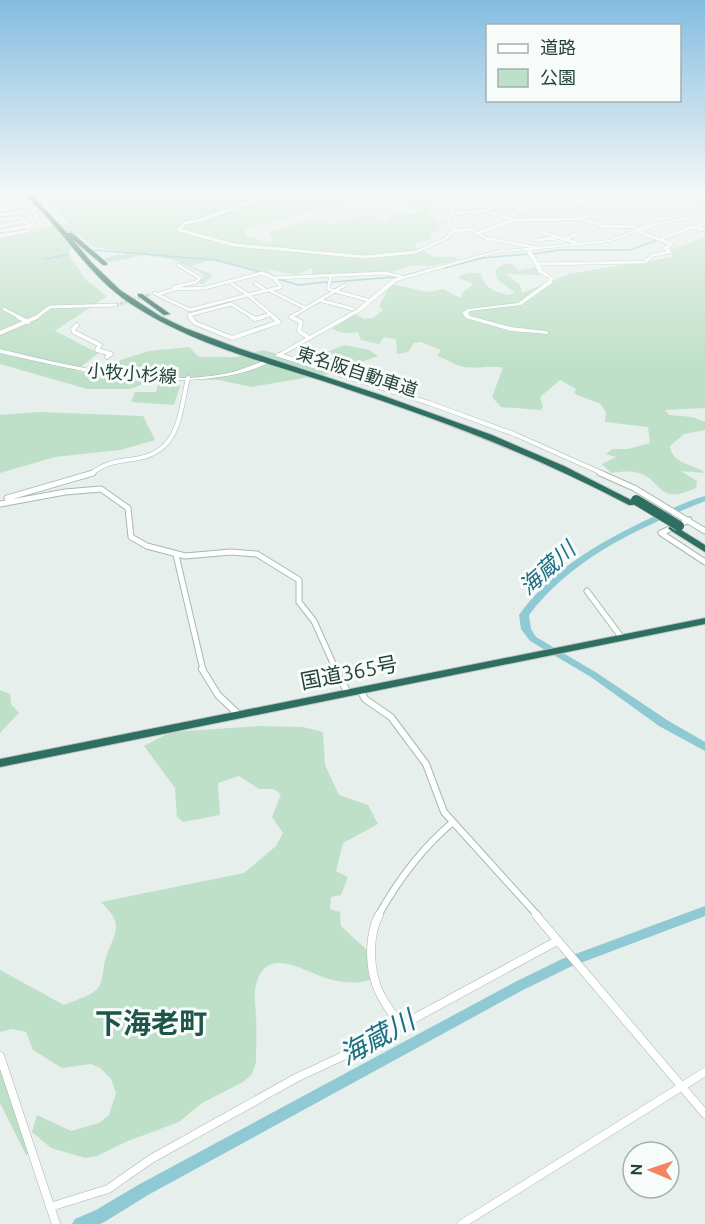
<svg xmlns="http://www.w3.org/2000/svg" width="705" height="1224" font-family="Ubuntu,'Noto Sans JP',sans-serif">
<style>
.green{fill:#bfe0c8}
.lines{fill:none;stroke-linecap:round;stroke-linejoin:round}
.stream{stroke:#8ec9d4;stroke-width:1.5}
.river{fill:#8ec9d4;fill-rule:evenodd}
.street-tunnel{stroke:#bfccc8;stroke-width:3;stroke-dasharray:3 1.5;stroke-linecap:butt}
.street-far4-casing{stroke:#a8b8b2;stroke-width:4}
.street-far3-casing{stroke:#a8b8b2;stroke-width:5}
.street-far2-casing{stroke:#a8b8b2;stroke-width:7}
.street-far1-casing{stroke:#a8b8b2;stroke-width:8}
.street-casing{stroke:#a8b8b2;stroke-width:9}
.secondary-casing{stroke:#a4bbb3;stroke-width:1}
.highway-casing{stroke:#c2cac8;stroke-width:2}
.street-far4{stroke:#fff;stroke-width:3}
.street-far3{stroke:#fff;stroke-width:4}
.street-far2{stroke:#fff;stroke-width:5}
.street-far1{stroke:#fff;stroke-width:6}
.street{stroke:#fff;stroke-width:8}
.secondary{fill:#fff;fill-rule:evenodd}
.highway{fill:#2f6f62;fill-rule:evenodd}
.highway-bridge-casing{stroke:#c2cac8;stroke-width:11;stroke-linecap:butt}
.highway-bridge{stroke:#2f6f62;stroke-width:10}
.labels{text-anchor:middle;stroke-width:6;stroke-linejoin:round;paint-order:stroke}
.far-street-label{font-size:18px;fill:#24423a;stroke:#f7fbf9}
.street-label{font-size:21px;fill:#24423a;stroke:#f7fbf9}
.water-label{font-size:22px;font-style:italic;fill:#1c6f80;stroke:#f7fbf9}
.near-water-label{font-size:27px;font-style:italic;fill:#1c6f80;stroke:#f7fbf9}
.near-quarter-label{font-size:28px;font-weight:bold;fill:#1f5548;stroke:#f7fbf9}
</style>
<rect width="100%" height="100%" fill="#e6efeb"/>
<path class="green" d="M43,193h353l-40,5 -111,31 1,7 23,7 4,-4 -4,-6 22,-9 28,-3 13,3 39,-9 10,7h8l2,-7 24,-1 6,-4 -10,-1 -6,-5 13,-11h80l5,2h-23l-18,4 -44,3 7,6h8l-6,5 12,8 11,2 -11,2 1,4 -9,5v5l-14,4 -1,5 20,9h18l4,3 -26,6 -19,-1 -22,7 -78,4 -1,-8 -15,7 -31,-6 8,6 -64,-15 -19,6 22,9 -11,10 -3,-3 5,-4 -1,-4 -31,-15 -28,-4 -38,8 -1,-5 27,-6 -39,-5 -15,-13 -10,20 18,26 21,16 -52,35 43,22 -22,18 33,5 11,-16 29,-9 40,-4 10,10h37l27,-7 77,22 -89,15 -32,-7 -60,-2 -29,11h-43l-87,-25v-126l45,-9 5,-4 19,-1z
M705,237v171l-40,2 4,5 23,2 13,5v8l-21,4 -14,12c3,20 24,17 35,27l-24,-2 16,10 -1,7c-42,19 -32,-11 -62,-16 -6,-1 -16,0 -23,1l-9,-9 14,-7 -10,-3 6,-5h16l22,-6 -2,-16 -43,-5 1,-9 -5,-9 -24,-9 -3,-2 2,-4 -16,-9 -20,17 3,10 -2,3 -40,-3 -9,-10 11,-29c-13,-3 -25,1 -39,-1 -10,-2 -17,-8 -27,-11l4,-6 -20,-8 -7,1 -6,9 -11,2 -1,-15 -12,-2 -5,7 -18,-4 -3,-8 -14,1 -12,-4 23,-15 9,5 9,-1 10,-8 -4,-4 12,-22 37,8 15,-3 17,9 4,-7 10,-7 -16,-6c6,-6 15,-6 23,-4 3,14 15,19 29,21l4,-3 -17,-13 -2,-9 9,-6h8l6,7 17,-4 6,8 -35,-1 14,11 2,8 47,-19 104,-17 -3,-7z
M345,345l24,5 9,6 -31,11 -29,-5 3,-8z
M158,385l22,1 -6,19 -43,-3 4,-10h21z
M40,412l103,4 12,24 -35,10 -65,7 -55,16v-58z
M0,690l10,4 1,10 8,9 -19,20z
M260,726l43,1 20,5 2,33 14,30 29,10 10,19 -35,19 -7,28 12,6 -7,18 -10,2 -1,12 10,3 1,14 28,26 6,20 -5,8c-12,4 -28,3 -41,-1 -23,-6 -63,-36 -73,6 -3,9 0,22 0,32 1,15 0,31 0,46l-4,11 -9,8 -41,21 -23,19 -51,19 -31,15 -12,2 -34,-10 -19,-16 5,-17 34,16 28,-8 10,-8 7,-22 -5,-14 -11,-11 -9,-4 -29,4 -29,-18 -7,-18 -14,-3 -12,3v-62l64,35c9,-4 23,-8 31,-14 9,-7 7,-20 10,-30 8,-28 22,-34 -4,-59l143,-29 32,-27 7,-13 -11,-16 9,-23 -8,-5h-14l-20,-13 -21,7 2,32 -37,7 -6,-5 -2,-29 -31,-42 26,-14z
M0,1065l31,87 -5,3 -26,-52z"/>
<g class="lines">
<path class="stream" d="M696,197l9,10
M668,238l9,-4
M95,250l121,10 58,16
M533,254l26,-4h71l27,-10
M45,259l24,-5
M444,268l39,-10 45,-4
M403,276l36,-9
M278,279l20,6 29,-3
M332,282l64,-5"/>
<path class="river" d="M704,193l-2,2 -118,1 -2,-1 2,-1z
M705,496v5c-66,27 -132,56 -176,114l2,14 5,8 61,36 70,47 38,22v9l-46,-25 -68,-49 -61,-36 -9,-12 -2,-14c35,-49 89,-78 143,-102 14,-6 28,-13 43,-17z
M705,906v10l-135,51 -47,23 -375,205 -42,26 -6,3h-28l3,-5 21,-9 42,-25 377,-203 47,-23z"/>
<path class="street-tunnel" d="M116,305l35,-11"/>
<g class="street-far4-casing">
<path id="street-far4" d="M1,193l28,33
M275,193l-74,27 -16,3 -6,7 55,15 131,12 51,-5 31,-14 4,-6 19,-3 15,9 53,10
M544,193v10l8,7 49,-10 10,2
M544,202l39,-1
M506,203l14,7
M0,205l24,-4
M676,209l17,7
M0,210l13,-2
M485,211l42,-18
M0,215l32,-5
M510,218l12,-8 24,-4
M0,220l21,-3
M0,226l25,-5
M696,228l9,-7
M457,230l-4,-3 4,-9 -7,-5 35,-2 29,9 61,-1 11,-2 30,-17v-4
M0,231l31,-5
M541,232l36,11
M478,233l36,-13
M0,236l28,-5 9,-15 -20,-23
M663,238l29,-11 13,3
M535,240l22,-2
M565,240l11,-6
M538,264l107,-2 8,-7 17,-3 -5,-4 7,-4 -28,-10 -10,-7 -31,-1 -24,-8
M331,276l-3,13 43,12
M255,283l12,8
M232,284l16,11 33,-8 -7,-9
M174,287l22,-5 4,-4 -22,-13
M269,290l36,18
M154,293l36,17 58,-15 27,23
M159,294l16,-5 30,-1 57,-15 12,5 111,-5 17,4
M319,300l34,9
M4,309l17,9
M35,318l15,-11 66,-2
M192,318l-3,-3 42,-11 23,14
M257,318l12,-3
M294,318l-3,-1 54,-32"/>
</g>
<g class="street-far3-casing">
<path id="street-far3" d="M18,317l10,5
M190,317l5,6 37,15 47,-16 -6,-5
M252,317l3,2 8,-2
M291,317l10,5 -2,9 10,7
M77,325l-4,4 1,3 26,13 -3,5 14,4 -4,3
M0,333l37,-16
M279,355l150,48 85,31 90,40
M91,474c13,-11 26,-13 43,-15 46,-6 45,-44 54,-81"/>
</g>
<g class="street-far2-casing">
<path id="street-far2" d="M600,473l34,15 71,43
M7,498l86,-25
M0,504l65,-12 36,-3 27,19 3,29 16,9 38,10 46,-4 26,2 42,26v22l15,19 22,49
M689,520l-28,13 44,29
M176,555l27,115
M587,591l35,47"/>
</g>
<g class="street-far1-casing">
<path id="street-far1" d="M202,669l16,26 21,20
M335,669l13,24
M360,690l5,9 26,18 35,47 18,48 94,104
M378,916c19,-34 45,-69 75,-94"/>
</g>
<g class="street-casing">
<path id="street" d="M379,915c-10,19 -10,48 -3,69 4,15 17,29 24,42
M536,915l169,199
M0,1056l56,168
M50,1207l58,-18 43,-30 145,-81 60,-28 201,-109
M462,1224l243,-152"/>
</g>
<g class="secondary-casing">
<path id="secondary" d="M546,193l48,2h111v2h-111z
M705,213v2l-50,11 -46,16 -78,8 12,21 11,7 -2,5 -31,22 -51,6 -2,2 2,3 41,11 35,4 2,1v2l-37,-3 -45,-13 -4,-5 6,-4 50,-6 30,-22 1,-3 -10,-5 -13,-23 -31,3 -98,28 -36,30 -82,46 -5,-1 83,-47 36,-30 102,-28 113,-11 44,-16z
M0,349c71,17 160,40 233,23 11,-3 21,-8 31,-11l3,2c-14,8 -32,12 -48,14 -73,11 -148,-8 -219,-24z"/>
</g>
<g class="highway-casing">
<path id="highway" d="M23,193h7l37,40h5l35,30v2h-4l-31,-26 20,24 28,27 40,26 25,12 53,20 143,47 111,40 72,31 73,37 -2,2h-6c-91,-48 -185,-84 -282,-116 -73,-25 -151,-42 -216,-85 -32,-21 -54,-52 -79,-81 -9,-11 -19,-20 -29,-30z
M138,294h4l28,20 -6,1 -26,-19z
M673,525l32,20v7l-35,-22 -2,-2z
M705,618v6l-705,143v-8z"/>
</g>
<use href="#street-far4" class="street-far4"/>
<use href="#street-far3" class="street-far3"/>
<use href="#street-far2" class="street-far2"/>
<use href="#street-far1" class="street-far1"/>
<use href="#street" class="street"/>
<use href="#secondary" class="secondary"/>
<use href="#highway" class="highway"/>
<g class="highway-bridge-casing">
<path id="highway-bridge" d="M636,500l43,26"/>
</g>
<use href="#highway-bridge" class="highway-bridge"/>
</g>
<linearGradient id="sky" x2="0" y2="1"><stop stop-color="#84bce0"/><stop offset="0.53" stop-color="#f4f8f6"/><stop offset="1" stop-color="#f4f8f6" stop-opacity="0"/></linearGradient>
<rect width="705" height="365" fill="url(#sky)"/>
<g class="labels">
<g class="far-street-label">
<text transform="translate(357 372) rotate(18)" y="6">東名阪自動車道</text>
<text transform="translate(132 374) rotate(4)" y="6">小牧小杉線</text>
</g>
<g class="street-label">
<text transform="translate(349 673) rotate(-11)" y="7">国道365号</text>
</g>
<g class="water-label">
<text transform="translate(547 568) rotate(-42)" y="8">海蔵川</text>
</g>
<g class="near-water-label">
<text transform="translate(377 1038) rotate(-29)" y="9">海蔵川</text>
</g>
<g class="near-quarter-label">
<text x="151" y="1033">下海老町</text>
</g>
</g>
<rect x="486" y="24" width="195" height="78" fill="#f7fbf9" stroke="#a3b1ad" stroke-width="1.5"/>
<rect x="498" y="44" width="30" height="9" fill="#ffffff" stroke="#a3b1ad" stroke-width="1.5"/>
<text x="540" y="54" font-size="18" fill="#24423a">道路</text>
<rect x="498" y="69" width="30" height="18" fill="#bfe0c8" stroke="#a3b1ad" stroke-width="1.5"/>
<text x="540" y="84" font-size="18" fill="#24423a">公園</text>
<g transform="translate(651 1170) rotate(272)"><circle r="28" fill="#f7fbf9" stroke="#a3b1ad" stroke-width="1.5"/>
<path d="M0-4.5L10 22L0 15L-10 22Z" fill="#f4845f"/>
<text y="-9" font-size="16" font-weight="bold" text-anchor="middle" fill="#24423a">N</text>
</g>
</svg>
